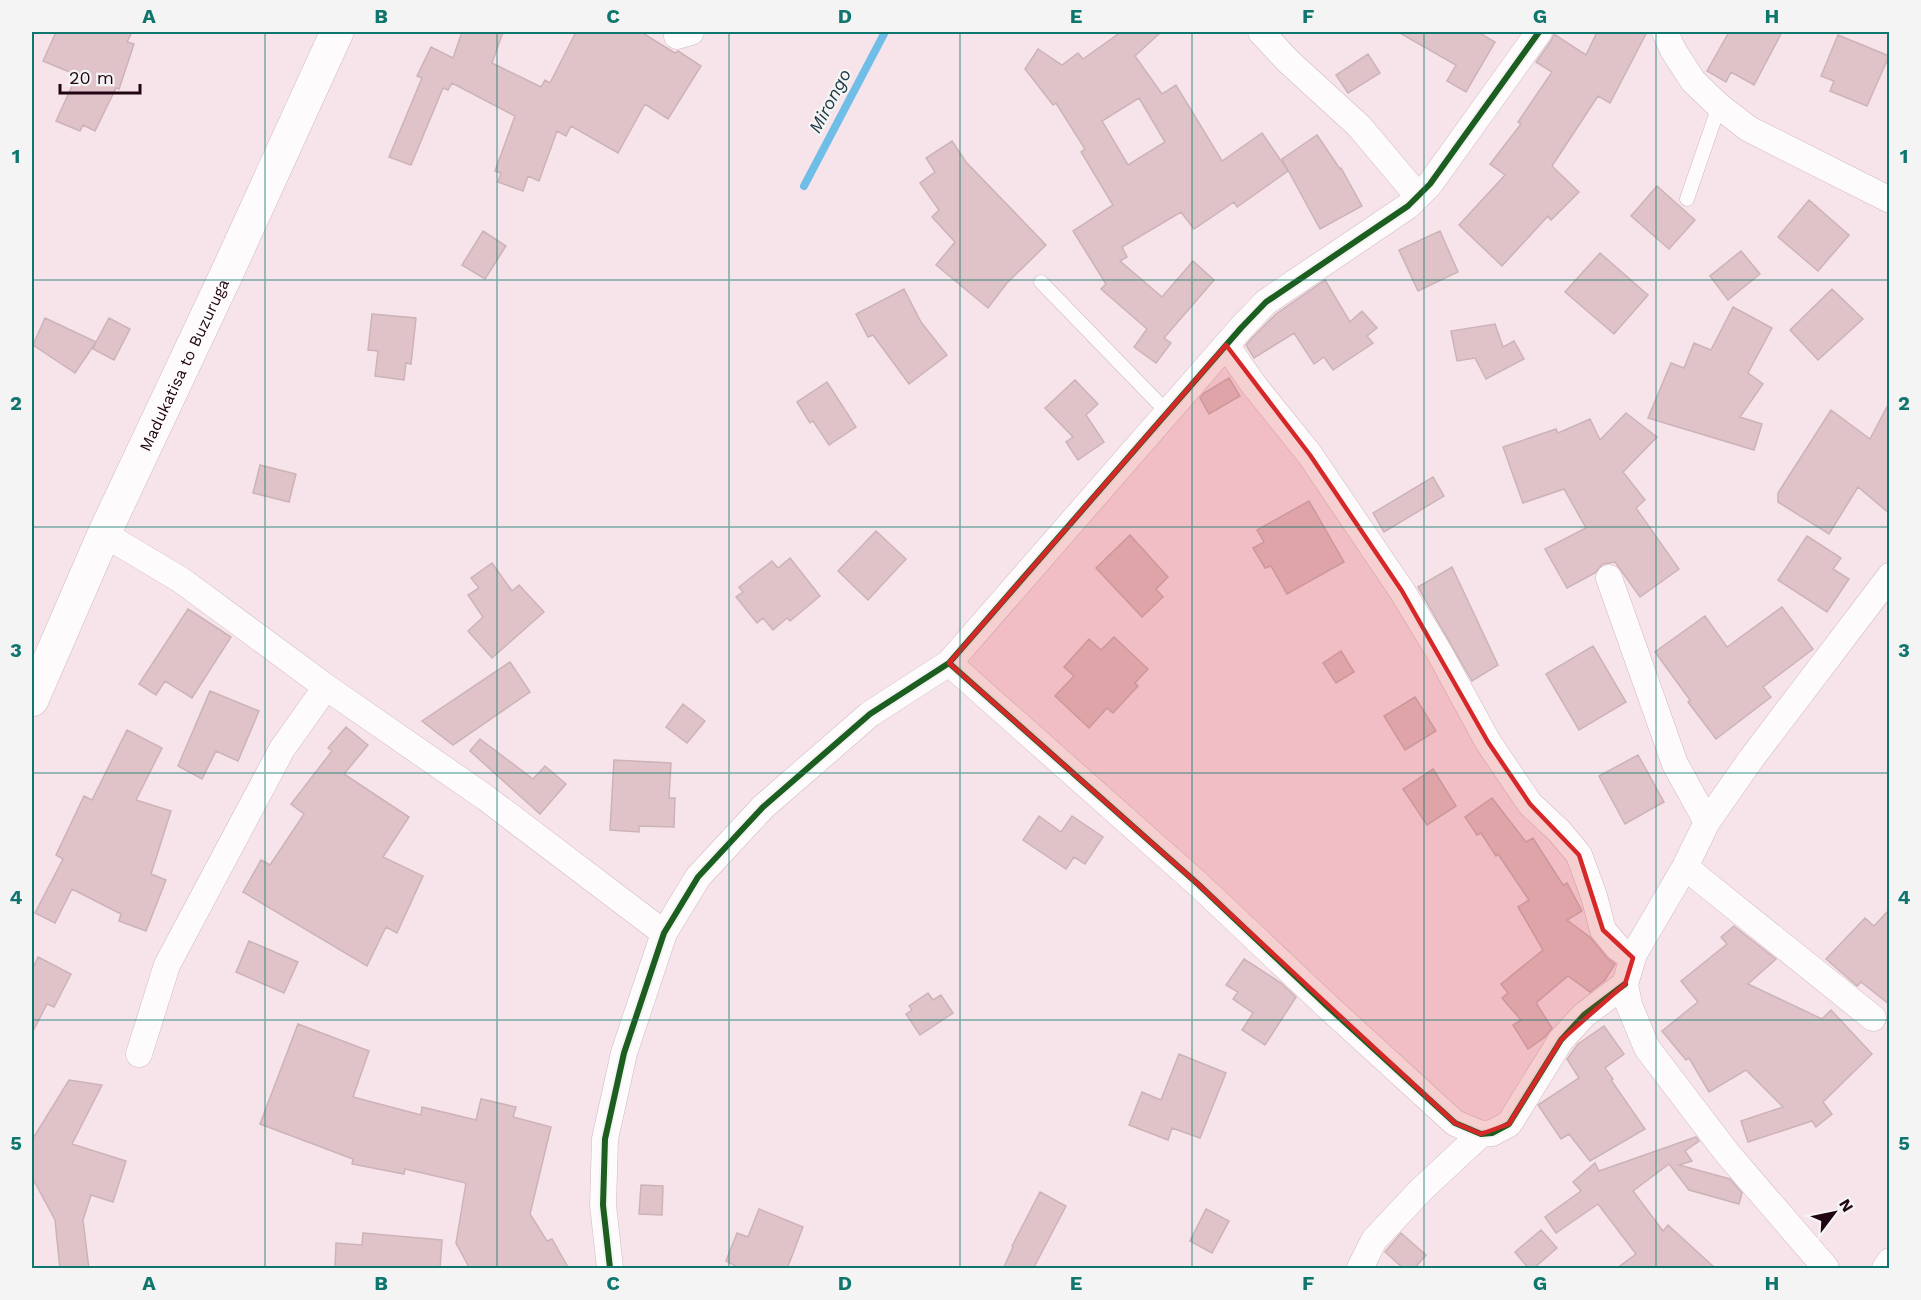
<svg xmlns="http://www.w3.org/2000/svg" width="1921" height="1300" font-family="'Work Sans',sans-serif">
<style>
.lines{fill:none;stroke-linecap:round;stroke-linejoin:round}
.stream{stroke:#6fbee7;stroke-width:8}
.building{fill:#e0c3c8;stroke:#ccb3b8;stroke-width:1.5;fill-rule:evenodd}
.lane-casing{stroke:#d0b9c2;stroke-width:15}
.street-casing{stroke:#d0b9c2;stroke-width:27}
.secondary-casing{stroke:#d0b9c2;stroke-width:34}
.lane{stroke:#fefbfc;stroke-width:14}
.street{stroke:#fefbfc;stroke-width:26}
.secondary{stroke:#fefbfc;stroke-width:33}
.cycleway-casing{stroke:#f4f4f4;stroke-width:10}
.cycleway{stroke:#1b5e20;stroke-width:6}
.marked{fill:#d62828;fill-opacity:0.2;stroke:#d62828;stroke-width:4.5;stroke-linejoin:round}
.grid{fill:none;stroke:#0f766e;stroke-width:1.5;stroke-opacity:0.55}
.labels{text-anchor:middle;stroke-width:4.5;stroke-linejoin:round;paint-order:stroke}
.street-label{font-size:16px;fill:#210512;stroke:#f4f4f4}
.water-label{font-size:18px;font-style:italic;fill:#203846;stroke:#f4f4f4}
.neatline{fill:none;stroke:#0f766e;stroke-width:2}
.grid-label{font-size:20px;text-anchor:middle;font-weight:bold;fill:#0f766e}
</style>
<rect width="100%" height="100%" fill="#f7e4eb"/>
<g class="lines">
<path class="stream" d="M804,186l81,-154"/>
</g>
<path class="building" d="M56,32h76l-5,10 7,2 -15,45 -3,-1 -21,43 -12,-6 -3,6 -24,-10 21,-46 -34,-14z
M462,32h41l-11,31 49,24 4,-7 5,3 26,-51h65l34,21 3,-2 23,15 -33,53 -23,-15 -27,49 -47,-27 -5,10 -9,-5 -18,50 -11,-5 -5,15 -25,-9 3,-9 -6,-2 20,-55 -63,-33 -4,7 -5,-2 -32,77 -22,-8 33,-79 -5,-2 14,-29 22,11z
M1121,32h40l-26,24 27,38 14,-9 46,76 40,-28 26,38 -51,36 -3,-5 -40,27 -13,-17 -59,35 5,10 -7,4 42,36 31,-36 21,19 -50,58 7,5 -15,20 -22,-16 13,-18 -46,-40 5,-5 -33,-53 40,-26 -32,-53 4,-3 -29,-46 -3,2 -28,-36 13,-20 24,16 16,-12 5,6zM1139,98l26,44 -37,23 -26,-44z
M1398,32h80l17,10 -29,50 -19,-11 9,-16z
M1597,32h50l-37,71 -12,-7 -46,70 27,26 -28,28 -3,-4 -46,50 -43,-41 46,-50 -15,-11 31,-40 -3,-2 34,-50 -16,-10 15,-21 3,-7 32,21z
M1729,32h53l-28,53 -23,-13 -5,10 -19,-11z
M1838,35l51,21 -22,50 -37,-15 4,-10 -13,-5z
M1368,54l12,19 -32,20 -12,-18z
M1317,135l23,34 1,-1 21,38 -42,23 -38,-70z
M952,141l14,21 80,83 -39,38 -19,25 -52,-43 19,-23 -23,-25 7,-7 -19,-27 15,-11 -9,-14z
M1657,186l38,34 -26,29 -38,-33z
M1809,200l40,35 -31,36 -40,-34z
M483,231l23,15 -21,33 -23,-14z
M1440,231l18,41 -40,19 -19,-41z
M1741,251l19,23 -32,26 -18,-24z
M1600,253l48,42 -34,39 -49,-42z
M1325,280l25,42 12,-11 15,17 -10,8 6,7 -40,27 -9,-13 -10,7 -20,-31 -40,25 -8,-13 6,-7 24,-24z
M904,289l17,33 26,33 -38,29 -36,-49 -5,2 -12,-23z
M1832,289l31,30 -45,41 -28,-30z
M1733,307l39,21 -24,45 15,11 -23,33 22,7 -8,26 -106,-32 23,-55 13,5 10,-25 17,7z
M372,314l44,4 -5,46 -5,-1 -2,17 -29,-4 3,-25 -10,-1z
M45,318l51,24 13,-24 21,11 -16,31 -21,-11 3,-7 -21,31 -42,-28z
M1495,324l8,23 11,-6 10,18 -38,20 -11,-21 -18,3 -6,-30z
M1229,378l11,18 -31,18 -9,-16 4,-5z
M1075,380l23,24 -12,11 18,27 -26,18 -12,-18 7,-5 -28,-29z
M827,382l29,45 -27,18 -16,-24 -3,2 -13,-21z
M1890,401v113l-32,-27 -29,47 -51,-32v-9l53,-83 39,29z
M1626,413l31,24 -34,35 22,28 -9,8 43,61 -39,28 -25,-35 -12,2 -8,9 -28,15 -22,-39 41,-21 -22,-39 -41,14 -20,-56 53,-18 2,4 32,-14 10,21z
M260,465l36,9 -7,28 -36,-9z
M1433,477l11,19 -60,36 -11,-19z
M1309,501l35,61 -57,32 -16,-28 -6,2 -12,-20 11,-6 -7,-12z
M876,531l30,28 -38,41 -30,-29z
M1130,535l38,42 -12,12 7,8 -21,20 -46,-49z
M1807,536l34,22 -8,11 16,10 -22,33 -49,-32z
M790,558l30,38 -30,25 -3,-3 -14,12 -10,-12 -6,5 -21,-26 7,-5 -4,-5 33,-26 6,7z
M492,563l20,28 7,-6 25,27 -52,46 -24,-27 15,-14 -15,-22 11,-7 -8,-10z
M1452,567l46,98 -26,16 -54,-94z
M1782,607l31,42 -50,38 8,10 -55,42 -28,-37 2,-2 -35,-48 50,-36 22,31z
M188,609l43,28 -39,61 -27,-17 -9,14 -17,-11z
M1114,637l34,32 -13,14 3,3 -25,27 -6,-5 -18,20 -34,-32 19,-20 -10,-9 25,-28 12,11z
M1593,646l33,56 -47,28 -33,-56z
M1341,651l13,21 -18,11 -13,-20z
M510,662l20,30 -77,53 -31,-24z
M210,691l49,20 -21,50 -22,-10 -14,28 -24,-13z
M1415,697l21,34 -31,19 -21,-34z
M683,704l22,17 -18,22 -21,-16z
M346,727l22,18 -24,29 65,43 -26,40 40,19 -26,57 -11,-6 -19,39 -124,-74 18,-32 9,5 34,-51 -13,-10 41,-53 -4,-3z
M127,730l35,18 -26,52 35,11 -20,63 15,6 -20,51 -27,-10 2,-7 -49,-25 -17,34 -20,-10 28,-54 -7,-4 28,-59 8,4z
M480,739l53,40 12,-13 21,18 -26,30 -70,-63z
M1638,755l26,47 -39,22 -26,-48z
M614,760l57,3 -2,35h6l-1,29 -35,-1v6l-29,-2z
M1433,769l23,37 -29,19 -24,-36z
M1492,798l34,44 7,-4 30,47 4,-2 15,28 -15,9 24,18 16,20 8,6 -10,16 -15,12 -22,-16 -32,27 16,25 -7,9 -17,12 -15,-24 8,-5 -19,-22 6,-5 -7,-9 42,-34 -25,-43 11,-7 -31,-46 -2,2 -15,-23 -4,2 -12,-18z
M1039,816l22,16 11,-16 31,21 -18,27 -11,-7 -8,12 -43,-29z
M1890,909v96l-29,-23 -4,4 -31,-27 39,-41 9,8z
M1734,926l42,33 -28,25 74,35 9,-9 41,44 -49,48 9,12 -16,13 -4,-6 -64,21 -7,-21 42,-14 -37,-37 -37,22 -20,-34 -3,2 -24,-29 36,-29 -17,-21 46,-37 -6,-7z
M249,941l49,21 -14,31 -48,-21z
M38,957l33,17 -17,33 -7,-3 -15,29v-63z
M1244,959l37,24 15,14 -31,48 -23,-15 11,-17 -20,-14 5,-7 -12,-7z
M928,993l5,7 8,-5 12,18 -33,22 -14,-21 6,-4 -3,-4z
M298,1024l71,27 -16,46 68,18 1,-8 54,13 5,-21 35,8 -3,10 38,10 -21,87 17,27 5,-2 17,30h-99l-14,-26 10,-60 -61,-14 -1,5 -52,-10 1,-5 -93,-35z
M1604,1026l20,28 -19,14 8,11 -2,1 34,49 -55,32 -21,-27 -8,5 -23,-34 41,-27 -12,-19 11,-15z
M1179,1054l47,19 -26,65 -28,-10 -4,12 -39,-15 13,-33 19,8z
M69,1080l33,5 -30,59 54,17 -13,41 -22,-7 -8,25 6,49h-29l-5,-49 -23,-43v-37z
M1696,1137l3,4 -14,10 7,10 -13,4 51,14 12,14 -3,11 -50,-14 -20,-26 -36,27 30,40 5,-6 48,44h-100l20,-15 -38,-50 -42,29 -11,-16 36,-26 -8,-9 22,-19 4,8z
M641,1185l22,1 -1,29 -23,-1z
M1040,1192l26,14 -33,63h-30l10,-22 -1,-1z
M759,1209l44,18 -16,42h-46l-15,-8 11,-28 11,4z
M1206,1209l23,12 -17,32 -22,-12z
M1541,1230l16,18 -24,21h-4l-14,-17z
M363,1233l79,7 -2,29h-105l1,-26 26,2z
M1401,1233l25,22 -12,14h-10l-19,-17z"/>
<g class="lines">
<g class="lane-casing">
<path id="lane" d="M1687,199l32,-93
M1041,282l127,131"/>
</g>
<g class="street-casing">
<path id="street" d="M1261,32l27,29 71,65 59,70
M1665,32l8,18 20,31 26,25 30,23 141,71
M677,36l14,-4
M1226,345l27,39 57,71 92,136 37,61 49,90 42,62 29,27 20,24 15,41 9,34 15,18 15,10
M104,534l77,46 145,107 160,111 178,135
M1609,578l66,186 32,58
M949,663l250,222 128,121 128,117 26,11 11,-1 17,-9 52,-84 23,-25 41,-31
M1685,867l188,151
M139,1054l28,-89 115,-216 44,-62
M610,1268l-7,-63 2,-66 19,-86 40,-120 34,-56 65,-70 107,-93 79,-51 292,-335 25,-26 142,-96 22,-22 109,-152
M1360,1268l14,-28 47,-50 60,-56
M1826,1268l-99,-115 -80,-105 -18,-43 -4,-21 9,-30 51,-87 22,-45 44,-63 139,-183
M1885,1268l5,-7"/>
</g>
<g class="secondary-casing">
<g id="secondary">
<path id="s1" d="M32,700l72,-166 123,-261 110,-241"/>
</g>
</g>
<use href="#lane" class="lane"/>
<use href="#street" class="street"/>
<use href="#secondary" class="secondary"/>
<g class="cycleway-casing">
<path id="cycleway" d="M949,663l250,222 128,121 128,117 26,11 11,-1 17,-9 52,-84 23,-25 41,-31
M610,1268l-7,-63 2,-66 19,-86 40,-120 34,-56 65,-70 107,-93 79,-51 292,-335 25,-26 142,-96 22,-22 109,-152"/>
</g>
<use href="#cycleway" class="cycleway"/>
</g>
<path class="marked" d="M1226,345l84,110 92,136 86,151 42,62 49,51 24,75 30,28 -8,26 -64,56 -52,84 -28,10 -26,-11 -256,-238 -250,-222z"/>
<path class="grid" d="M265,32v1236M497,32v1236M729,32v1236M960,32v1236M1192,32v1236M1424,32v1236M1656,32v1236M32,280h1858M32,527h1858M32,773h1858M32,1020h1858"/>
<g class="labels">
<g class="street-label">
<text dy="6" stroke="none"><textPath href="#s1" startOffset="368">Madukatisa to Buzuruga</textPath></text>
</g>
<g class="water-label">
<text transform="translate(830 101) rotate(-62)" y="6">Mirongo</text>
</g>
</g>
<rect width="1921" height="1300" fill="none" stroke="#f4f4f4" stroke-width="66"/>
<g transform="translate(1834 1213) rotate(58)" stroke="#f4f4f4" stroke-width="4.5" paint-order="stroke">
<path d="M0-4.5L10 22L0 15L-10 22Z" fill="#210512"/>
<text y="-9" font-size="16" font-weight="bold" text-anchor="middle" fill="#210512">N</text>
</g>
<path d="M60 84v9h80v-9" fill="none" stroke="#210512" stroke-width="3"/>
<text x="69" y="84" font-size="18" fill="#210512" stroke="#f4f4f4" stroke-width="4.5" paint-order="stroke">20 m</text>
<rect x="33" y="33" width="1855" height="1234" class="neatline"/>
<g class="grid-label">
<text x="149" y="23">A</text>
<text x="381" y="23">B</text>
<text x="613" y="23">C</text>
<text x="845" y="23">D</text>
<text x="1076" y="23">E</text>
<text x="1308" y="23">F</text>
<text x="1540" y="23">G</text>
<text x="1772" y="23">H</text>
<text x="16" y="163">1</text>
<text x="1904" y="163">1</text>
<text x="16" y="410">2</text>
<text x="1904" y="410">2</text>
<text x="16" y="657">3</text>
<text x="1904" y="657">3</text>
<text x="16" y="904">4</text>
<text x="1904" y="904">4</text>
<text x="16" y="1150">5</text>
<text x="1904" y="1150">5</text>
<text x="149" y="1290">A</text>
<text x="381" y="1290">B</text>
<text x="613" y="1290">C</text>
<text x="845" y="1290">D</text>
<text x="1076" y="1290">E</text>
<text x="1308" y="1290">F</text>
<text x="1540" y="1290">G</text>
<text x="1772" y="1290">H</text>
</g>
</svg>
